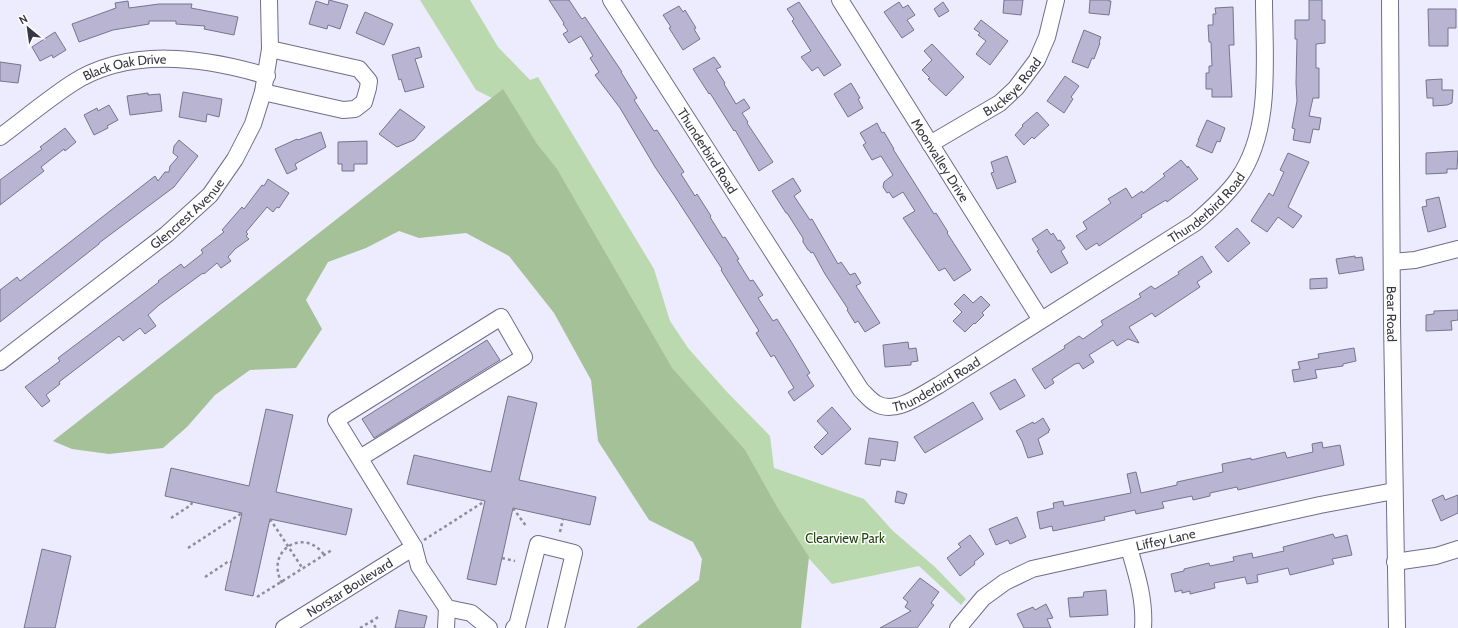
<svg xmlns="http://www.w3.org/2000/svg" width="1458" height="628" font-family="Cabin,sans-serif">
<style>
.green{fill:#bad9ae}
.forest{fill:#a4c198}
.building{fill:#b8b4d2;stroke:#777490}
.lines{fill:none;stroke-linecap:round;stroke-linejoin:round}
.minor-casing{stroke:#706d88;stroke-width:18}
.path{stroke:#8f8d9c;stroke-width:2.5;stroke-dasharray:3 3;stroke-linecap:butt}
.minor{stroke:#fff;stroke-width:16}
.labels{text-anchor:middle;stroke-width:3;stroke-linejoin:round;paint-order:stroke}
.street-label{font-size:13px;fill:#383643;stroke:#fff}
.park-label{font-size:13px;fill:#21460b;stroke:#fff}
</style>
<rect width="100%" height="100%" fill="#edebfe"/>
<path class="green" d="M420,0h50l28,47 32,33 8,-3 116,192 16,52 18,27 39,44 43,44 4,32 90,31 29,32 42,36 31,32 -5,6 -42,-39 -87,18 -58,-64 -102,-137 -170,-280 -26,-13z"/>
<path class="forest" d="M503,89l34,55 20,25 115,199 73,82 32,57 32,50 -8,71h-165l63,-48 3,-21 -9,-17 -44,-22 -51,-79 -7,-61 -37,-67 -45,-57 -43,-23 -47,5 -20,-7 -33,17 -38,14 -22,38 16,29 -26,39 -46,2 -35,25 -28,32 -24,21 -54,6 -37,-5 -19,-8z"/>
<path class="building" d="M329,0l19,5 -8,24 -12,-4 -1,4 -18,-5 7,-23 12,4z
M549,0h20l12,18 1,1 3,-2 37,55h-1l16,26 -3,2 20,31 3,-1 27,42 -3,2 14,22 2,-2 14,22 -1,1 13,21 2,-1 14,22 -2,1 13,21 3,-1 10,15 -5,3 15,23 4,-2 15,24 18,30 -3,2 7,11 -20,15 -6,-9 6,-4 -20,-33 -3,2 -15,-24 3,-2 -38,-61 1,-1 -48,-74 -19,-28 -35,-59 -25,-33 4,-3 -9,-14 3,-2 -12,-20 -12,7 -6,-9 5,-3 -5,-7 1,-1z
M1004,0h19l-2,15 -18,-2z
M1090,0h19v1h2l-2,14 -20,-2z
M1309,0h13v20h3v23l-9,1v24h3v30h-6l-4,18 12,2 -2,12 -6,-1 -3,14 -17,-3 2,-11 -3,-1 5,-27 -1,-18 1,-44h-2v-19h14z
M128,1l1,7 30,-4h33l-1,4 47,9 -4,18 -30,-6 1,-3 -29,-2v-3h-27v3l-36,6 -34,12 -7,-18 44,-16 -1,-5z
M799,2l42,63 -17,11 -6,-9 -6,4 -11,-14 10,-6 -19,-30 2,-2 -7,-10z
M899,2l4,6 5,-3 7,10 -8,5 7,10 -12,8 -18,-26z
M943,2l6,9 -10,6 -5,-8z
M679,6l4,6 2,-2 11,18 -2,1 6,10 -17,11 -14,-22 2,-1 -8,-12z
M1233,7l1,38h-5l3,52h-20v-8h-6v-16h3v-7h3l-1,-24h-2l-1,-17h5v-11h3l-1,-6z
M1428,9h28v19h-8v18h-19z
M365,12l28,12 -9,21 -28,-12z
M981,20l27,21 -18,24 -14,-11 10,-13 -8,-6 2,-2 -6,-4z
M1084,30l17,7 -2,5 1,1 -6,16 -2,-1 -4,10 -16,-6z
M55,32l11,18 -13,8 -1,-3 -12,6 -8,-14z
M932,44l32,33 -18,19 -18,-17 2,-1 -8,-8 10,-10 -8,-9z
M419,47l3,10 -7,2 9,28 -19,5 -4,-13 -2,1 -7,-25z
M714,57l7,10 -5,2 9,14 -1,1 12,20 8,-5 6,9 -8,5 6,9 -1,1 26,39 -14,9 -24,-41 -1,1 -24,-38 -1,1 -16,-25z
M0,62l21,3 -3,18 -18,-2z
M1065,76l14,10 -8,11 2,2 -9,14 -17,-12z
M1442,79v11h11l-1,13 -5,2 -14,1v-8h-6l-1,-18z
M851,83l9,15 -2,1 5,9 -15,9 -14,-23z
M183,92l39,7 -3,18 -12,-3 -1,8 -27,-5z
M148,93v2l12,-1 2,17 -32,4 -3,-19z
M109,105l9,15 -11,6 1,2 -14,7 -10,-20 13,-7 1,3z
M400,109l25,18 -11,13 -17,7 -18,-13z
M1037,112l12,13 -15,14 -2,-2 -8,8 -9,-10 8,-9 -1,-1z
M1207,120l18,8 -5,14 -3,-1 -5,12 -16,-7 3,-6h-1z
M877,123l5,10 2,-1 10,17h-1l41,65 2,-1 12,19 -1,1 24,37 -17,11 -9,-13 -6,3 -36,-53 12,-7 -12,-19 -10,6 -4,-6 -2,1 -4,-6 1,-5 9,-7 -12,-19 -9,4 -9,-15 3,-2 -6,-10z
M65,128l11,14 -11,9 -1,-2 -23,18 3,4 -44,34v-25l42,-31 -2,-2z
M321,132l5,15 -31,17 2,5 -10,5 -12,-25 22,-10 1,1z
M179,140l19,16 -24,31 -75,56v1l-99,78v-32l17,-13 3,4 135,-105 3,5 7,-9h4l1,-6 8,-9 -5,-4 1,-7z
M367,141v23h-13v7h-12v-7h-4v-22z
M1458,151l-1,18h-10v4l-21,1v-21z
M1288,153l21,9 -21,45 14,9 -9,12 -15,-11 -11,15 -16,-11 18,-28 4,3 11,-24 -4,-2z
M1007,156l9,26 -19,7 -6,-16 3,-1 -3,-10z
M1181,160l7,8v-2l10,13 -31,23 -1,-2 -25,15 1,2 -43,29 -2,-3 -11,7 -10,-14 11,-7 -4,-7 28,-19 -3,-4 18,-11 6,10 10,-7 1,2 22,-17 -2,-2z
M793,178l8,13 -7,5 16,24 2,-1 26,45 3,-2 9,13 5,-2 6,10 -5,3 24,37 -15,9 -7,-11 -3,2 -8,-13 1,-1 -23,-35 -12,-22 -2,1 -2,-3h-1l-5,-8v-4l-16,-25h-1l-14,-22z
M268,179l21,14 -10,15 -2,-1 -4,5 -6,-5 -21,25 2,2 -2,2 3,3 -14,10 -7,8 3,4 -10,7 -4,-5 -13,11 -1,-1 -44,32 -11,10 8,11 -11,8 -5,-6 -17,13 -4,-5 -60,46 1,2 -14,11 4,6 -8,6 -17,-20 35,-26 -2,-3 101,-76 -1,-1 23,-17 3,4 19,-15 -2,-3 23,-18 -2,-2 20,-23 2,2 18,-24 2,1z
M1439,197l7,30 -18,5 -6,-25 5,-1 -1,-6z
M1237,228l13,15 -22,19 -13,-15z
M1047,229l4,6 2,-2 5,8 2,-1 5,8 -4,3 7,12 -17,10 -14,-22 2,-1 -7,-11z
M1202,256l10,16 -15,10 3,5 -45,30 -3,-4 -23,14 10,16 -11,-4 -11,7 -4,-6 -24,15 5,7 -11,7 -4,-6 -4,1 -23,15 2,4 -9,6 -13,-20 33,-21 -1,-2 15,-10 4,3 20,-14 -2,-4 40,-24 -2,-3 12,-8 4,3 24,-15 -1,-2z
M1355,256v2l7,-1 2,13 -25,4 -3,-15z
M1327,278v10l-17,1v-10z
M964,294l9,9 8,-7 9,9 -8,8 2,2 -9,9 -1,-1 -9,9 -12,-11 9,-9 -8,-8z
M1458,310v10l-7,1 1,9 -26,1v-16l8,-1v-3z
M487,340l13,20 -126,78 -12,-19z
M908,342l1,7 7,-1 2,13 -7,1v3l-26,2 -2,-22z
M1354,348l2,13 -13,3v2l-28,4 2,8 -23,4 -2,-12 8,-1 -2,-7 21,-4 -1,-4z
M1015,379l10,17 -25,14 -10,-17z
M508,396l29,7 -18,77 77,17 -6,28 -77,-17 -17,77 -29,-6 18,-78 -78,-17 7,-29 77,17z
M973,402l10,17 -58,34 -11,-16z
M832,407l19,22 -29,26 -8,-8 14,-14 -11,-12z
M266,409l27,6 -17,77 76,17 -6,26 -76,-16 -17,77 -28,-6 17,-77 -77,-17 6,-28 78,18z
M1043,418l7,12 -2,1 1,1 -11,7 5,15 -15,4 -6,-17 -6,-10 17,-9 1,2z
M869,438l29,4 -3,19 -14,-2 -1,7 -15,-2z
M1322,442l1,6 17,-3 4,20 -106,25 -1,-3 -27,6v3l-17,4 -1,-4 -30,6 2,6 -28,6 -1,-4 -31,7 1,3 -52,11 -1,-5 -12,3 -3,-17 17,-4 -1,-5 10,-2 1,5 67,-13 -4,-19 9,-2 5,21 36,-8v-3l46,-10 -1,-8 29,-6v2l34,-8 2,6 26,-6 -1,-8z
M897,491l10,3 -3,10 -9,-2z
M1443,495l2,5 13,-5v18l-17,8 -9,-21z
M1017,517l9,20 -16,7 -2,-4 -12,5 -7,-16z
M1333,534l2,4 12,-3 5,20 -20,4 2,5 -44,11 -2,-7 -31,7 1,7 -11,2 -2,-7 -31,6 1,5 -25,6v-3l-8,2v-3l-7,2 -4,-18 13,-3v-2l25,-6 1,3 24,-5 -1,-4 19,-4 1,5 31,-7 -1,-4z
M970,535l14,19 -10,8 1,2 -15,12 -13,-18 14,-11 -3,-3z
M42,549l29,7 -16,72h-31z
M920,578l19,14 -8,11 3,2 -17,23h-37l31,-17 -6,-4 3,-5 -5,-4z
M1106,590l2,25 -38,2 -2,-19 15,-1 1,-5z
M1046,604l7,14 -6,1 4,9h-27l-7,-14 16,-7 2,3z
M399,610l28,6 -3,12h-29z"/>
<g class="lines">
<g class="minor-casing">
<g id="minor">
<path id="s1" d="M611,0l250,390c5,5 9,10 14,13 20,13 47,-9 64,-18l256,-162c15,-13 31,-27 43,-44 35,-50 26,-121 26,-179"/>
<path id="s2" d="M840,0l201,320"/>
<path id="s3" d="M1390,0l2,322 5,306"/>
<path d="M263,92l80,18 12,-1 9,-7 4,-14 1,-7 -10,-12 -89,-20"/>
<path id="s4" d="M0,137c24,-18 47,-37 71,-53 58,-38 133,-27 196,-8"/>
<path id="s5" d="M930,144l70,-41 16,-15 21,-28 10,-23 9,-37"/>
<path d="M1392,262l23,-2 43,-11"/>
<path id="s6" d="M0,362l167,-128 43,-39 25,-36 18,-35 10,-32 7,-43 -1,-49"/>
<path d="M360,458l164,-101 -23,-40 -165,103 78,127 5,19 28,42 24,5 18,15"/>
<path d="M1129,548c8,27 16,52 14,80"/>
<path d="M1395,562l41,-6 22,-7"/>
<path id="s7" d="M284,628l130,-81"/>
<path d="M446,628l1,-20"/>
<path d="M514,628l3,-2 21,-82 36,9 -18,75"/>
<path id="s8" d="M958,628l25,-30 22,-16 27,-13 288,-64 74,-14"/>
</g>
</g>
<path class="path" d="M513,508l13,18
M171,518l20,-13 1,-3
M270,519l33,50
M560,532l3,-13
M424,540l61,-39
M188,548l54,-35
M502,558l13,3
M205,577l24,-16 2,1
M282,583c-18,-33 23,-57 43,-27
M257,597l75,-47
M371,620l5,8
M360,628l20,-12"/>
<use href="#minor" class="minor"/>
</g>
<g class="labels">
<g class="street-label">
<text dy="5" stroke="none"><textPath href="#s4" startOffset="146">Black Oak Drive</textPath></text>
<text dy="5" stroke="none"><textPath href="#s5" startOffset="101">Buckeye Road</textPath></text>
<text dy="5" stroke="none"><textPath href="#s1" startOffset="179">Thunderbird Road</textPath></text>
<text dy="5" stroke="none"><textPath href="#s2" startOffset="189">Moonvalley Drive</textPath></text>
<text dy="5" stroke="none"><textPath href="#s1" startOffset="874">Thunderbird Road</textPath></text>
<text dy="5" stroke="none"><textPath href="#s6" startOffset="239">Glencrest Avenue</textPath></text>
<text dy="5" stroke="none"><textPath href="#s3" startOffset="314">Bear Road</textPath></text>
<text dy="5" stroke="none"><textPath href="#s1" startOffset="550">Thunderbird Road</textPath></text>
<text dy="5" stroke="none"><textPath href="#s8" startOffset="233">Liffey Lane</textPath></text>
<text dy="5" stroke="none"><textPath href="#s7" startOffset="77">Norstar Boulevard</textPath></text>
</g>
<g class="park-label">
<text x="845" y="543">Clearview Park</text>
</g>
</g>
<g transform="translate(28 28) rotate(331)" stroke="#ffffff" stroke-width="3" paint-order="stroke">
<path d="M0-3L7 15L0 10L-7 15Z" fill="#383643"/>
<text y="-6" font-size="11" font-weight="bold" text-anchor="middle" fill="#383643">N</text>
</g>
</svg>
